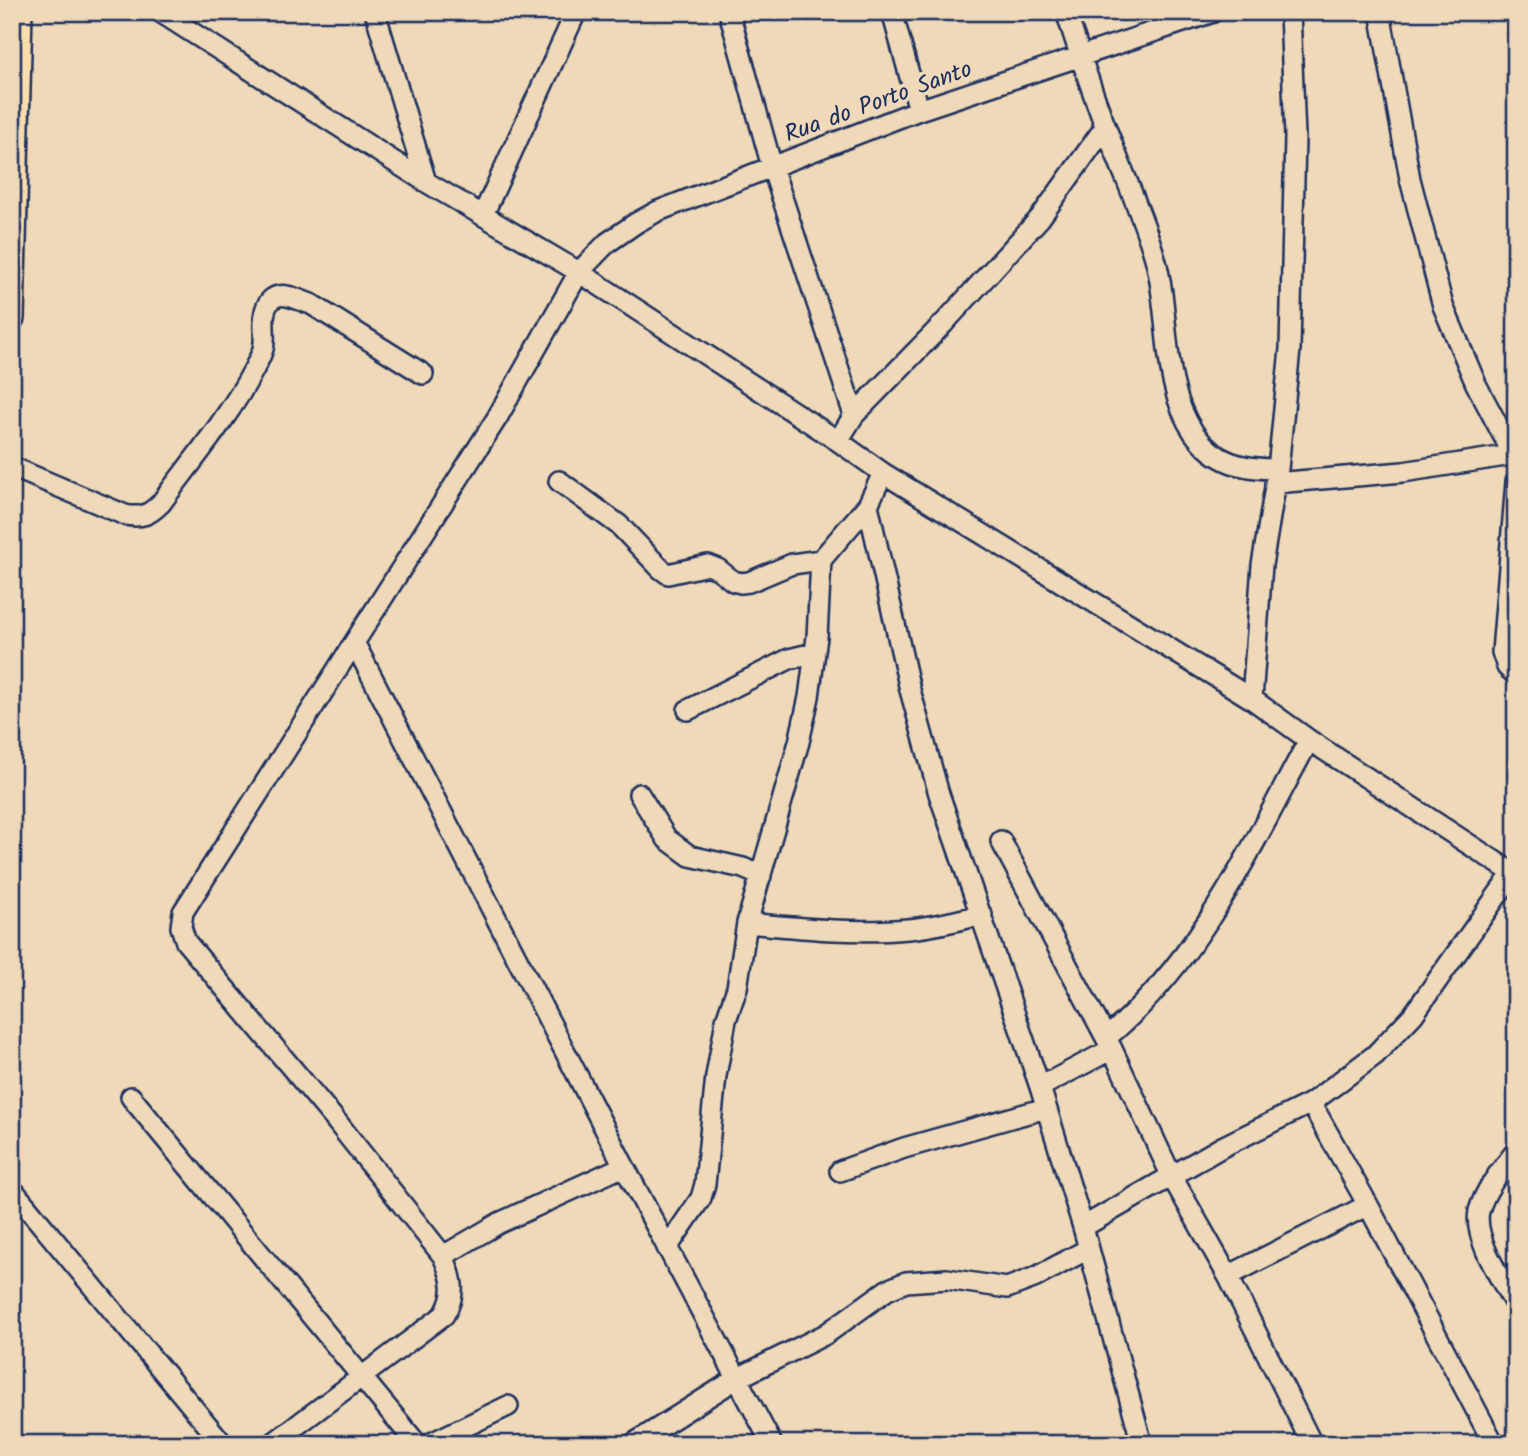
<svg xmlns="http://www.w3.org/2000/svg" width="1528" height="1456" font-family="Kalam,sans-serif">
<style>
.lines{fill:none;stroke-linecap:round;stroke-linejoin:round}
.minor-casing{stroke:#1b2f5e;stroke-width:24}
.major-casing{stroke:#1b2f5e;stroke-width:28}
.minor{stroke:#efd9b8;stroke-width:19}
.major{stroke:#fbddab;stroke-width:23}
.labels{text-anchor:middle;stroke-width:7;stroke-linejoin:round;paint-order:stroke}
.street-label{font-size:24px;fill:#1b2f5e;stroke:#efd9b8}
</style>
<rect width="100%" height="100%" fill="#efd9b8"/>
<filter id="ink" filterUnits="userSpaceOnUse"><feTurbulence type="fractalNoise" baseFrequency=".0143" numOctaves="2"/><feDisplacementMap in="SourceGraphic" scale="14" xChannelSelector="R" yChannelSelector="G"/><feConvolveMatrix kernelMatrix="1 2 1 2 8 2 1 2 1" color-interpolation-filters="sRGB"/></filter>
<g filter="url(#ink)">
<g class="lines">
<g class="minor-casing">
<path id="minor" d="M160,12l266,170 153,90 259,169 45,32 369,226 57,41 207,135
M375,12l51,170
M729,12l43,155 82,248 -16,26
M892,12l27,98
M1066,12c13,39 25,78 40,116 16,43 36,85 49,130 16,56 5,125 39,175 22,31 49,36 84,36
M1380,12l30,167 33,127 33,78 40,76
M483,215l93,-203
M854,415l90,-92 96,-105 65,-91
M12,467l113,48c17,3 24,0 36,-12 32,-43 68,-86 93,-134 3,-6 7,-13 9,-20 4,-14 -4,-35 7,-48 11,-12 28,-1 41,3l112,70
M883,473l-15,32 42,185 29,104 101,293 43,140 59,217
M559,481l60,44 42,44 7,5 40,-9 10,4 15,12 8,2 8,-1 43,-18 29,-4
M1516,482l-14,170 5,15 9,8
M1275,483l128,-11 109,-17
M355,644l269,522 148,278
M1252,699l10,-134 16,-96 12,-120 5,-212 -5,-125
M688,710l101,-51 25,-6
M639,794l28,45 23,17 53,12 18,8
M1001,841l111,208 60,128 56,99 84,168
M747,923c53,5 108,11 161,6 25,-2 50,-9 74,-14
M1106,1038c95,-78 146,-193 203,-298
M1040,1087l72,-38
M131,1097l286,347
M1311,1103l57,102 126,239
M1516,1151c-14,18 -31,38 -37,60 -6,28 24,71 37,95
M840,1171l64,-23 142,-40
M12,1189l211,255
M1083,1227l139,-80 89,-44 64,-48 38,-40 100,-142
M667,1248l34,-50 4,-14 11,-108 10,-56 11,-32 10,-65 52,-181 10,-45 8,-60 4,-77 47,-55
M443,1256l56,-33 125,-57
M1228,1276l140,-71
M272,1444l172,-129c13,-21 9,-37 -1,-59l-106,-134 -151,-180 -5,-15 2,-15 314,-494 82,-146 28,-29 29,-20 22,-12 261,-101 294,-98
M429,1444l79,-38
M633,1444l103,-65 90,-45 61,-44 19,-8 41,-3 60,9 29,-11 52,-28"/>
</g>
<g class="major-casing">
<path id="major" d="M12,318l8,-306"/>
</g>
<use href="#minor" class="minor"/>
<use href="#major" class="major"/>
</g>
</g>
<g class="labels">
<g class="street-label">
<text transform="translate(878 101) rotate(-20)" y="8">Rua do Porto Santo</text>
</g>
</g>
<rect width="1528" height="1456" fill="none" stroke="#efd9b8" stroke-width="42"/>
<rect x="21" y="21" width="1486" height="1414" fill="none" stroke="#1b2f5e" stroke-width="2.5" filter="url(#ink)"/>
</svg>
